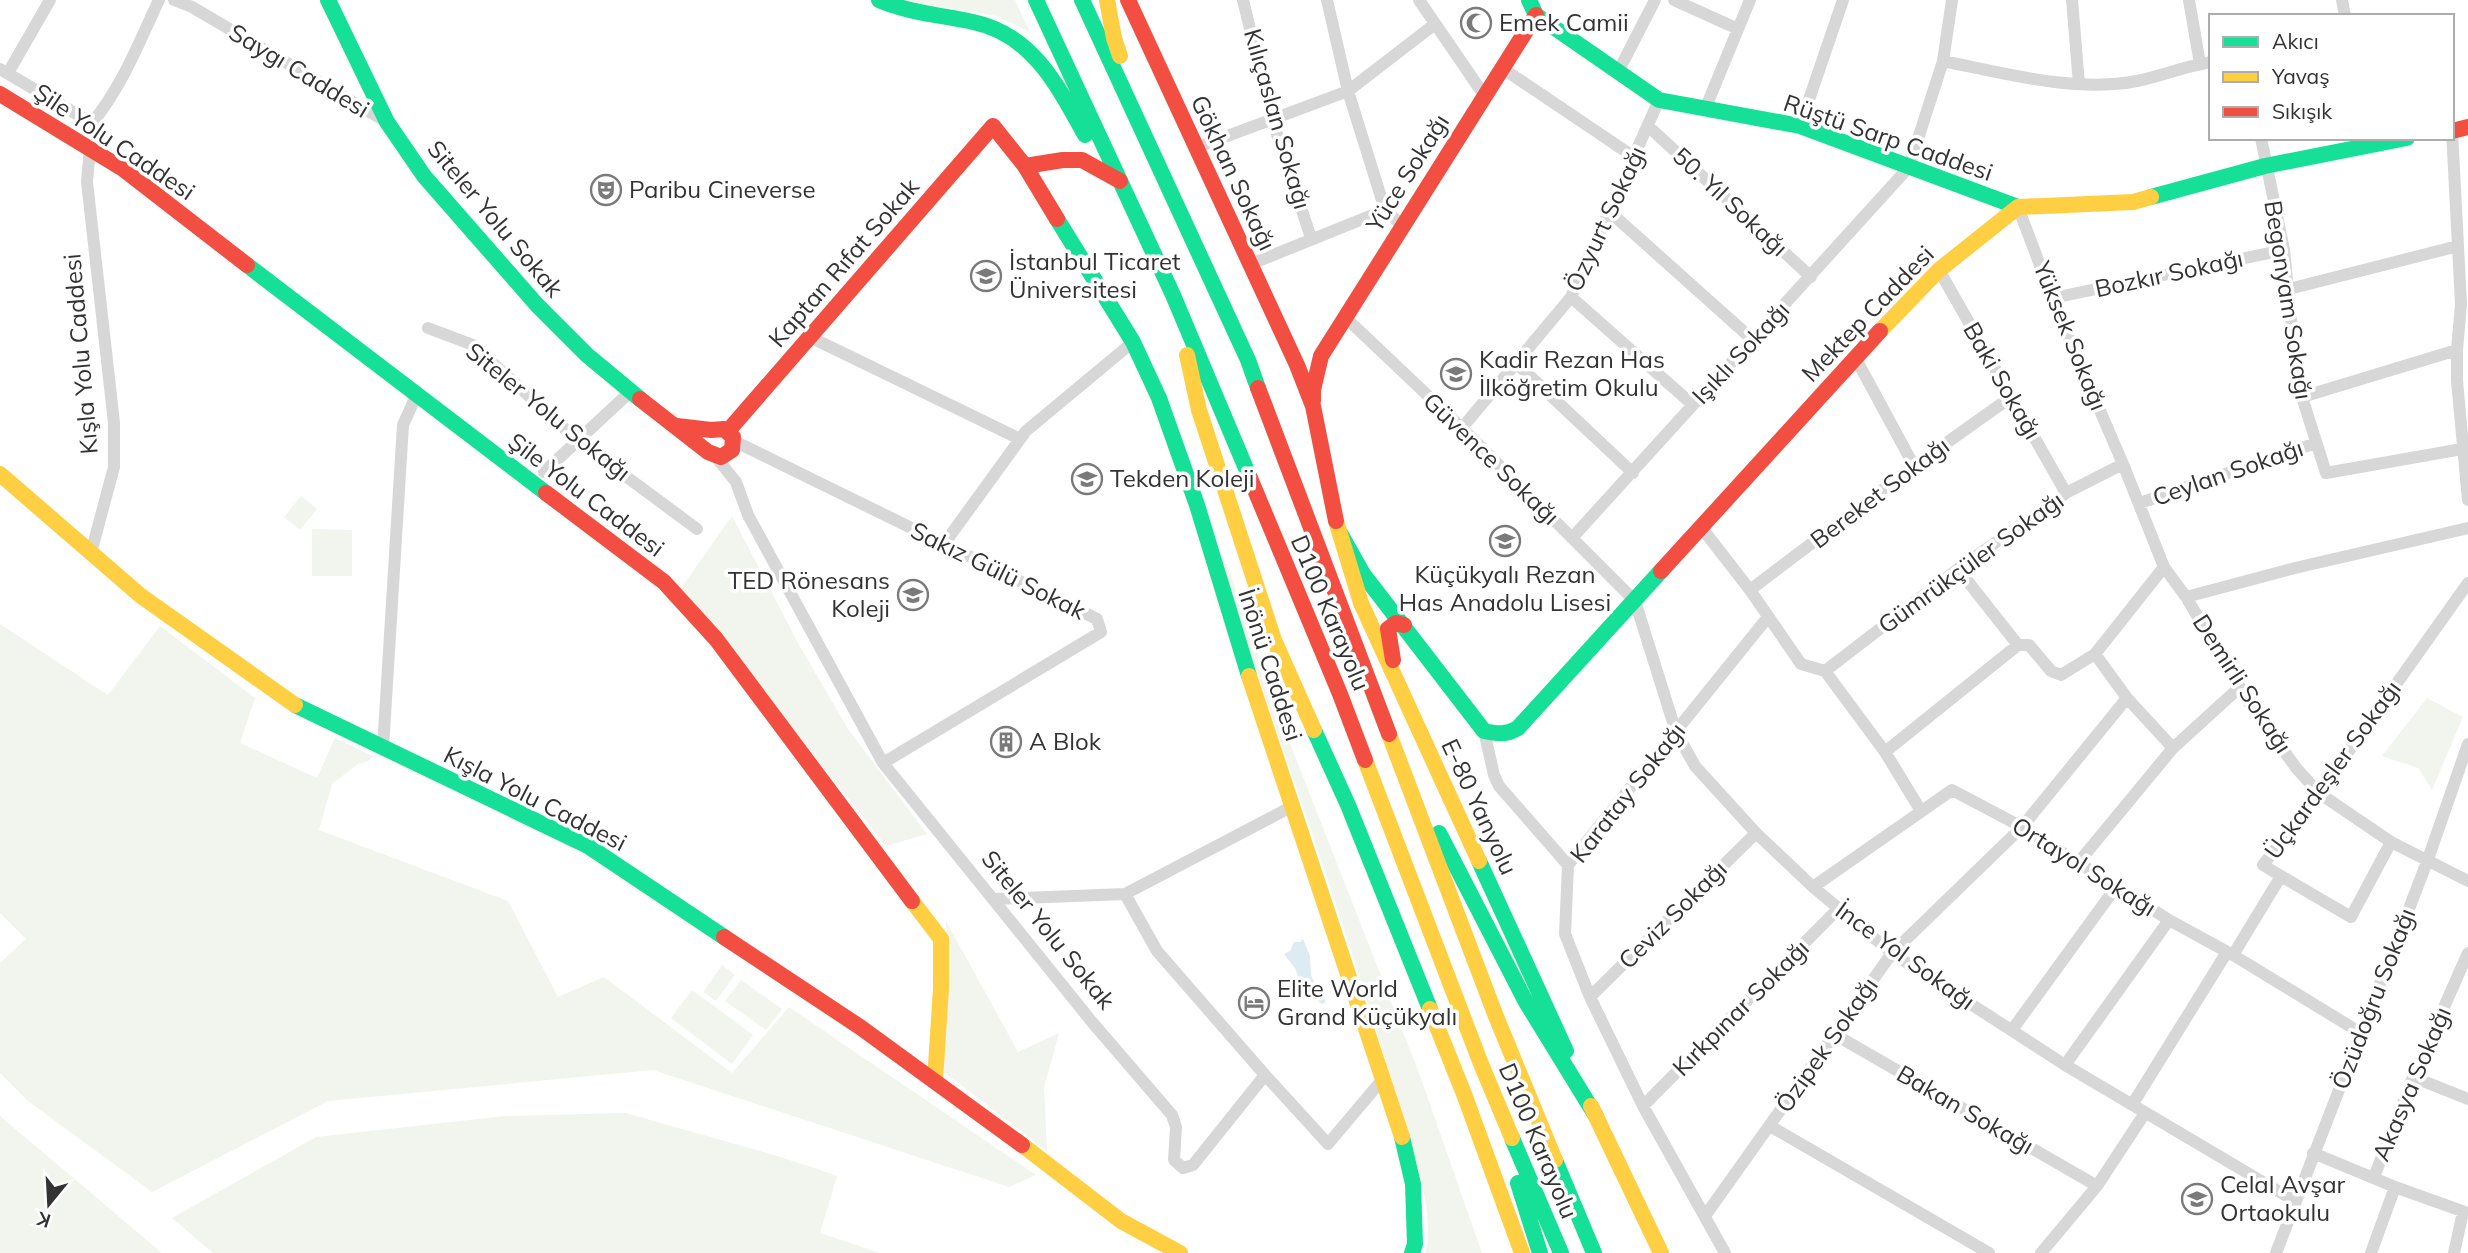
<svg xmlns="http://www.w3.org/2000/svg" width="2468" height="1253" font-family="Mulish,sans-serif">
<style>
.green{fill:#f1f5ed}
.water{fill:#ddebf3}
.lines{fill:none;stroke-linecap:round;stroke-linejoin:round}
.street{stroke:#d7d7d7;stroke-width:12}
.fast{stroke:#16e098;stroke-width:16}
.slow{stroke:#ffcf43;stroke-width:16}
.jam{stroke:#f24e42;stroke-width:16}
.labels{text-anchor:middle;stroke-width:7;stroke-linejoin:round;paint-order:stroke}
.poi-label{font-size:24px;fill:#333;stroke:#fff;text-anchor:start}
.street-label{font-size:24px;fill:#333;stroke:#fff}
</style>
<rect width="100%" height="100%" fill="#fff"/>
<path class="green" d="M902,0h113l15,32 -34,-16z
M301,496l16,13 -17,21 -16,-13z
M732,516l67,129 49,84 79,105 -41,12 -205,-258z
M312,529l40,1v46h-40z
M1219,563l8,1 55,159 137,350 63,180h-57c13,-41 -18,-118 -30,-160 -52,-179 -116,-354 -176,-530z
M0,624l108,71 52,-69 95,72 -15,45 77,35 18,-40 38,18 -4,5 -11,3 -26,20 -13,46 189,71 50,96 46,-20 128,96 57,-66 247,168 -27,12 -356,-117 -325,31 -176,91 -124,-91 -28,-28v-110l26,-24 -26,-26z
M2427,698l36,19 -31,73 -14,-22 -36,-12z
M946,921l72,131 41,-19 -15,55 3,63 -103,-79z
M722,965l13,10 -19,26 -13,-9z
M741,980l41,29 -16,21 -41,-29z
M692,990l61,45 -21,29 -61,-46z
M626,1113c71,21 142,38 211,63l-17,57 60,20h-667l-41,-35 144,-81 189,-21z
M0,1116l162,137h-162z"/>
<path class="water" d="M1303,939l7,17 1,20 15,26 -4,2 -19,-15 -8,-21 -11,-14 6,-3 4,-9h6z"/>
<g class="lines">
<path class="street" d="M174,0l18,7 195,115
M1243,0l29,119 39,119
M1327,0l21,91 37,119 17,15
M1419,0l65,95
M1674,0l64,29
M2072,0l7,84
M2189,0l11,64
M2342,0l3,16
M1943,61c60,12 132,32 194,20 25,-5 49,-15 74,-19
M1502,68l132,89
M0,69l92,54c30,-36 47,-81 67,-123
M1618,72l37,-72
M8,73l42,-73
M1706,107l44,-107
M1648,126l163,151
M1800,126l43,-126
M2452,131l9,173 -4,46v31l11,119
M2261,138l23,112 12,118 6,29 24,76 136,-24
M90,148l-3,34 27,241v44l-23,86
M1195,148l153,-57 87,-67
M2018,207l40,106 65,151 41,103 22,30 65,109 46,63 22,24 72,49 77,39
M1611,213l142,127
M1251,264l134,-54
M1939,270l127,223
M2289,289l169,-43
M1571,297l122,108
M2053,298l231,-48
M1346,318l116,110 173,173 41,131 19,34 61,67 57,54 79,66 173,112 230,136
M428,328l45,17 104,95 120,89
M810,337l210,102
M1855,357l59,109
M1516,363l117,110
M2302,397l155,-47
M1462,428l109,-131 88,-197
M734,441l363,178 4,13 -218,131
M716,457l20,25 12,33 135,248 209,259 80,93 4,12 -2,33 9,8 10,-3 72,-90 63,69 54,-64
M544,472l86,-80
M2140,503l176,-60
M1701,527l49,63 51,74 24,7 60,81 36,59
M1572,538l337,-371 34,-106 9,-61
M944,544l82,-113 107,-89
M1958,569l60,76
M1750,590l164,-124 97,-69
M2186,597l109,-29 173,-40
M2018,645h11l22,26 10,4 34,-21 69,-87
M2095,654l32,44 46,50
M1825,671l133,-102 108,-76 57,-29
M1484,731l10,44 5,11 69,79
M383,748l20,-323 13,-29
M1885,752l133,-107
M2078,863l95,-115 67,-61
M2281,876l70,41 40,-75
M1813,887l139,-97 70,37 147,93 64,35 128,78
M994,899l131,-5
M2233,955l48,-79 -18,-11 56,-72 149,-210
M1590,997l166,-164
M2012,1030l104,-143
M1834,1034l263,152
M2065,1065l104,-145
M1265,1075l-108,-124 -32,-57 168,-88
M2413,1077l55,22
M2132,1105l95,-153
M1643,1106l195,-197
M1770,1126l219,127
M2313,1153l82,34 73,26
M2374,1177l39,-100 55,-124
M1705,1216l187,-263 130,-126 105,-129
M1725,1253l-82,-147 -53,-109 -25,-63 3,-69 200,-248
M2041,1253l56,-67 48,-73
M2276,1253l151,-391 41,-118
M2371,1253l24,-66
M2454,1253l9,-41"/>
<path class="fast" d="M328,0l1,2
M879,0c31,13 61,15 94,22 59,12 85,64 112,113
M1036,0l137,295 77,183
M1082,0l166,360 10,28
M1529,0l7,15 123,85 141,26 218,81
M329,2l58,120 37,54 113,129 50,50 53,44
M2151,197l114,-31 142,-28
M1057,219l76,123 26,56 38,107 52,171
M247,265l299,228
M1340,533l23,41 121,157c13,3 23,4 34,-3l143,-157
M295,705l293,141 136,91
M1314,730l34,75 82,204
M1439,833l87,169 70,114
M1479,861l87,190
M1402,1137l11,47 2,60 -3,9
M1512,1138l49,115
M1555,1160l39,93
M1518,1183l22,70"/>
<path class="slow" d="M1107,0l7,38 6,18
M1880,331l59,-61 79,-63 115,-5 18,-5
M1187,355l12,55 75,230 40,90
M0,474l141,122 154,109
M1336,521l25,82 118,258
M1249,676l153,461
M1389,734l106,280 60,146
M1365,760l116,304 31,74
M912,901l29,38v49l-6,93
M1430,1009l34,85 58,159
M1591,1106l70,147
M1017,1141l104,80 59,32"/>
<path class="jam" d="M1128,0l169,365 16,41 23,115
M0,94l123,75 124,96
M2452,131l16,-4
M1025,166l38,-6h19l38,21
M1258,388l131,346
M640,399l68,53 13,5 11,-7 1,-13 -9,-8 -13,1 -34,-4
M1313,401v-11l8,-34 215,-341
M728,431l265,-305 32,40 32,53
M1250,478l90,216 25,66
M546,493l118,89 52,57 196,262
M1661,571l219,-240
M1393,660l-5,-31 8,-6 8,2
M724,937l136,90 162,118"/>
</g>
<defs>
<g id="mosque-ring" transform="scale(1.575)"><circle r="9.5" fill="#fff" stroke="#7a7a7a" stroke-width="1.5"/><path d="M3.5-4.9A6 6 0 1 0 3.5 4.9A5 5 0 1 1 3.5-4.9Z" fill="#7a7a7a"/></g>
<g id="theatre-ring" transform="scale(1.575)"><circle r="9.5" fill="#fff" stroke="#7a7a7a" stroke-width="1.5"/><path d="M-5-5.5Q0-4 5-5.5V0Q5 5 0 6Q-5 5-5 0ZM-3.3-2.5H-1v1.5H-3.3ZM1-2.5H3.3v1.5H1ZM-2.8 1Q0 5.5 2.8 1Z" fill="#7a7a7a"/></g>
<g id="university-ring" transform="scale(1.575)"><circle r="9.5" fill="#fff" stroke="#7a7a7a" stroke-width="1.5"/><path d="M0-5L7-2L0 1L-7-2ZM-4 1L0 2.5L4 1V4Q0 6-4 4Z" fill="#7a7a7a"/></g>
<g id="school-ring" transform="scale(1.575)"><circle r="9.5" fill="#fff" stroke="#7a7a7a" stroke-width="1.5"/><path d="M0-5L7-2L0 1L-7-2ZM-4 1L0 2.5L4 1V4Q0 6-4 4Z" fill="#7a7a7a"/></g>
<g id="building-ring" transform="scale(1.575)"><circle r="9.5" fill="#fff" stroke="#7a7a7a" stroke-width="1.5"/><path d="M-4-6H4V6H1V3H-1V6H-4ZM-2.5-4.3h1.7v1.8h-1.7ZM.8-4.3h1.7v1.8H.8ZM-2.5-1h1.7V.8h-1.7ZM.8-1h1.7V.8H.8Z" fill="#7a7a7a"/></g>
<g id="hotel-ring" transform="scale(1.575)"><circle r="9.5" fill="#fff" stroke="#7a7a7a" stroke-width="1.5"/><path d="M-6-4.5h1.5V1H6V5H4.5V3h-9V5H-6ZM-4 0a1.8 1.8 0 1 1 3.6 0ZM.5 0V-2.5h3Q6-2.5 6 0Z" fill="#7a7a7a"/></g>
</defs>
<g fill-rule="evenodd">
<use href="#mosque-ring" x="1476" y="23"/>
<use href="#theatre-ring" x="606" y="190"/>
<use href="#university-ring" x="986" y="276"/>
<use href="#school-ring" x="1456" y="374"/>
<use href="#school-ring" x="1087" y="479"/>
<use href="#school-ring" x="1505" y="541"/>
<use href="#school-ring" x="913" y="595"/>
<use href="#building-ring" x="1006" y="742"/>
<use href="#hotel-ring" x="1254" y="1003"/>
<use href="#school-ring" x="2197" y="1199"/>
</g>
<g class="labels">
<g class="poi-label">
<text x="1499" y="31">Emek Camii</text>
<text x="629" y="198">Paribu Cineverse</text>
<text x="1009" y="270">İstanbul Ticaret<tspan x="1009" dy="28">Üniversitesi</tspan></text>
<text x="1479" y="368">Kadir Rezan Has<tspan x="1479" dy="28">İlköğretim Okulu</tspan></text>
<text x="1110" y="487">Tekden Koleji</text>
<text x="1505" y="583" text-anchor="middle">Küçükyalı Rezan<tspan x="1505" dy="28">Has Anadolu Lisesi</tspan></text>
<text x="890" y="589" text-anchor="end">TED Rönesans<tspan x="890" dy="28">Koleji</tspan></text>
<text x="1029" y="750">A Blok</text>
<text x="1277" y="997">Elite World<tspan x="1277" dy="28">Grand Küçükyalı</tspan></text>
<text x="2220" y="1193">Celal Avşar<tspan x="2220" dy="28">Ortaokulu</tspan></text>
</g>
<g class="street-label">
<text transform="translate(299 71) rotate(31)" y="8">Saygı Caddesi</text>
<text transform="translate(1277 119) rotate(74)" y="8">Kılıçaslan Sokağı</text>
<text transform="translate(1888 138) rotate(19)" y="8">Rüştü Sarp Caddesi</text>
<text transform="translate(114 142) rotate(34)" y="8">Şile Yolu Caddesi</text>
<text transform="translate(1233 173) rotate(65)" y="8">Gökhan Sokağı</text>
<text transform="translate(1408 173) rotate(-58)" y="8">Yüce Sokağı</text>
<text transform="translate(1730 202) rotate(43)" y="8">50. Yıl Sokağı</text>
<text transform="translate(495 219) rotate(50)" y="8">Siteler Yolu Sokak</text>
<text transform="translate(1606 219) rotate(-65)" y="8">Özyurt Sokağı</text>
<text transform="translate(844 263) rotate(-49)" y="8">Kaptan Rıfat Sokak</text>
<text transform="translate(2169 274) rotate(-12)" y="8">Bozkır Sokağı</text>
<text transform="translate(2288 300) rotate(81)" y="8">Begonyam Sokağı</text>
<text transform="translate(1868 314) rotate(-46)" y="8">Mektep Caddesi</text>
<text transform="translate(2070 336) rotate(68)" y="8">Yüksek Sokağı</text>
<text transform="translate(1741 353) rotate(-47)" y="8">Işıklı Sokağı</text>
<text transform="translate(81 354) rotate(-95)" y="8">Kışla Yolu Caddesi</text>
<text transform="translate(2002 381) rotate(60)" y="8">Baki Sokağı</text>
<text transform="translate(548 412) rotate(39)" y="8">Siteler Yolu Sokağı</text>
<text transform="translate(1491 459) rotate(44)" y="8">Güvence Sokağı</text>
<text transform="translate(2228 473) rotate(-19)" y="8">Ceylan Sokağı</text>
<text transform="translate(1880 493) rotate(-37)" y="8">Bereket Sokağı</text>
<text transform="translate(586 495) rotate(37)" y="8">Şile Yolu Caddesi</text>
<text transform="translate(1971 563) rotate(-36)" y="8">Gümrükçüler Sokağı</text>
<text transform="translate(998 571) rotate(26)" y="8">Sakız Gülü Sokak</text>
<text transform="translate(1330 613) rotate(67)" y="8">D100 Karayolu</text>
<text transform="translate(1270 665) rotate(72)" y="8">İnönü Caddesi</text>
<text transform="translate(2242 684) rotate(57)" y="8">Demirli Sokağı</text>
<text transform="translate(2333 770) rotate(-54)" y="8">Üçkardeşler Sokağı</text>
<text transform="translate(1628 793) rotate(-52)" y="8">Karatay Sokağı</text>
<text transform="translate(535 799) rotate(27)" y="8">Kışla Yolu Caddesi</text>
<text transform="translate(1479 807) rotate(65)" y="8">E-80 Yanyolu</text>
<text transform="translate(2084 867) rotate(32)" y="8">Ortayol Sokağı</text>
<text transform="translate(1673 915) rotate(-45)" y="8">Ceviz Sokağı</text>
<text transform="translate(1048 930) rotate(51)" y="8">Siteler Yolu Sokak</text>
<text transform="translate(1905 956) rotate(36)" y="8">İnce Yol Sokağı</text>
<text transform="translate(2374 999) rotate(-69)" y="8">Özüdoğru Sokağı</text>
<text transform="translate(1741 1008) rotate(-45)" y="8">Kırkpınar Sokağı</text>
<text transform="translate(1827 1045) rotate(-55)" y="8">Özipek Sokağı</text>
<text transform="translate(2412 1084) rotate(-67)" y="8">Akasya Sokağı</text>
<text transform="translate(1965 1110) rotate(30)" y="8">Bakan Sokağı</text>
<text transform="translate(1538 1141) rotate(67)" y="8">D100 Karayolu</text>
</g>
</g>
<rect x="2209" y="14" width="245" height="126" fill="#ffffff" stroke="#adadad" stroke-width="2"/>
<rect x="2223" y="37" width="35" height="10" fill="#16e098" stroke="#adadad" stroke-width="2"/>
<text x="2272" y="49" font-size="21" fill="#333333">Akıcı</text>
<rect x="2223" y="72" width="35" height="10" fill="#ffcf43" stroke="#adadad" stroke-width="2"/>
<text x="2272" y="84" font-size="21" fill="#333333">Yavaş</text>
<rect x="2223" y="107" width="35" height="10" fill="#f24e42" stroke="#adadad" stroke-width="2"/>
<text x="2272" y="119" font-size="21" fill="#333333">Sıkışık</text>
<g transform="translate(49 1204) rotate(198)" stroke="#ffffff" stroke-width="5" paint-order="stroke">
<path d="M0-5L12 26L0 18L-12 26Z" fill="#333333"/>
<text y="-10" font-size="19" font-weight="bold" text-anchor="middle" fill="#333333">K</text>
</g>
</svg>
